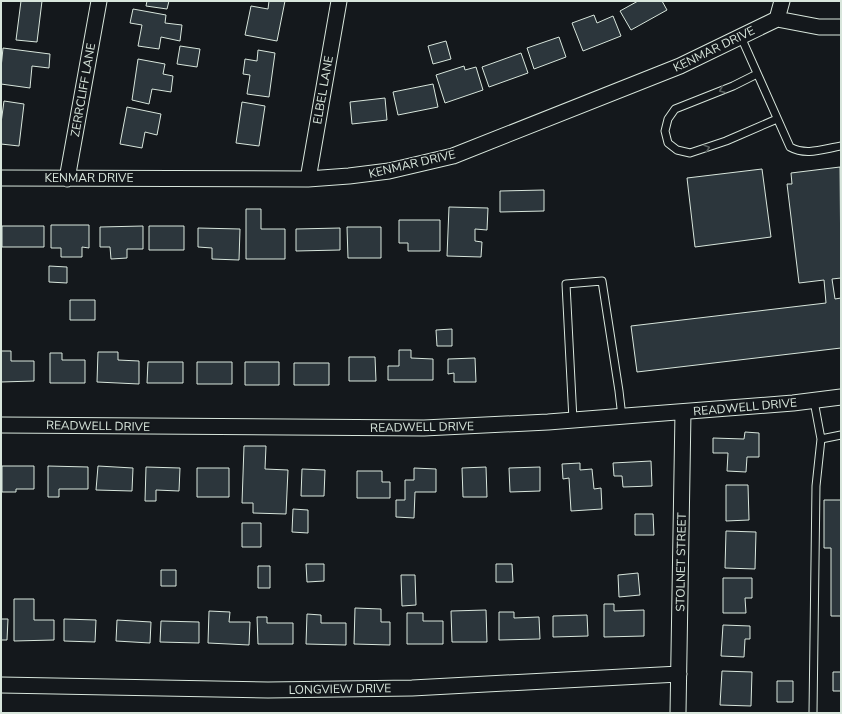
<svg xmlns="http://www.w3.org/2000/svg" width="842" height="714" font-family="'Nunito Sans',sans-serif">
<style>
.building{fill:#2c363c;stroke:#d8e6dc}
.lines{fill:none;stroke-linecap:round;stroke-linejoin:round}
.lane-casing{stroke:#d8e6dc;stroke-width:9}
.street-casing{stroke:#d8e6dc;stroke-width:17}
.lane{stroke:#14181c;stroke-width:7}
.street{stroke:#14181c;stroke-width:15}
.oneway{stroke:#59605f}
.labels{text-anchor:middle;stroke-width:3;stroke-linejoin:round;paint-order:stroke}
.street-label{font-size:12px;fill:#d8e6dc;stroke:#14181c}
</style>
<rect width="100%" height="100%" fill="#14181c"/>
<path class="building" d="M21,1h21l-5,41 -21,-2z
M147,1h22l-2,8 -21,-3z
M269,1h16l-8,40 -32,-6 6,-29 17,3z
M638,1h24l5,9 -36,20 -11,-19z
M133,9l33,6 -1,8 17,2 -2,16 -19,-4 -2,12 -21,-3 4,-21 -12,-2z
M594,15l3,8 16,-7 8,20 -38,15 -11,-28z
M559,37l7,20 -32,12 -7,-21z
M446,41l5,18 -18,5 -5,-18z
M180,46l20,3 -3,18 -20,-3z
M3,48l47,6 -1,14 -17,-2 -2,22 -29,-4v-16z
M258,50l17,3 -6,44 -22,-3 3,-19 -7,-1 2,-15 12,2z
M521,53l7,20 -39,14 -7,-20z
M138,59l27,5 -2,10 10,2 -2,16 -19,-3 -3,15 -17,-4z
M464,66l1,4 11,-3 7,23 -38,13 -9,-28z
M433,84l5,23 -40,8 -5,-23z
M385,98l2,22 -35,4 -2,-22z
M4,101l20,3 -5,42 -18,-2v-21z
M242,102l23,4 -6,40 -23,-3z
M127,107l34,7 -4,21 -12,-3 -3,16 -22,-4z
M840,167l1,111 -9,1 3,20 6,-1v50l-204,24 -6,-46 195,-23 -2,-23 -25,3 -12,-99h5l-1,-11z
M762,169l9,68 -76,10 -8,-69z
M544,190v21l-44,1v-21z
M449,207l39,1 -1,22 -12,-1v12l7,1 -1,15 -34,-1z
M246,209h15v20h24v30h-39z
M399,220h41v31h-32v-8h-9z
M51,225h38v23l-7,-1v10h-21v-9h-10z
M2,226h42v21h-42z
M143,226v23h-16v9l-16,1 -1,-12h-10v-20z
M149,226h35v24h-35z
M347,227h34v31h-33z
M198,228l42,1 -1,31 -27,-1v-11l-14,-1z
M340,228v22l-44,1v-22z
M49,266l18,1v16l-18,-1z
M70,300h25v20h-25z
M452,329v17h-15l-1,-16z
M399,350h12v8l22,1v21h-45v-14h11z
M1,351h10v10h23v20l-33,1z
M98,352h20v8l21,1v23l-42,-2z
M50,353h12v7h23v23h-35z
M349,357h26l1,24h-27z
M475,358l1,24h-22v-9l-6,1v-15z
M148,362h35v21h-36z
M197,362h35v22h-35z
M245,362h34v23h-34z
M294,363h35v22h-35z
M745,432l14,1v24h-12l-1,15 -19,-1 1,-18h-15v-15l31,1z
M244,446h22l-1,23 23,1 -2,44 -33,-1v-10h-11z
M651,461l1,25 -29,1 -1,-11h-8l-1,-13z
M580,463v7l12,-1 2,20 7,-1 1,21 -31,2 -2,-33 -6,1 -1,-15z
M2,466h32v23h-18v3h-14z
M48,466l40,1v22h-29v8h-11z
M98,466l35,2 -1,23 -36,-1z
M146,467l34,1 -1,23 -23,-1v11h-11z
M486,467l1,30h-24l-1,-29z
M540,467v24l-30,1 -1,-24z
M197,468h32v29h-32z
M414,468l22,1v23h-21l-1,26 -18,-1v-17h9v-20h9z
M302,469l23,1 -1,26h-23z
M357,471h25v11h8v16h-33z
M726,485h22l1,35 -23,1z
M824,500h17v116h-10v-68h-7z
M293,509l15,1v23l-16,-1z
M635,514h18l1,21h-19z
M242,523h19v24h-19z
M726,531l30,1 -1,37 -30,-1z
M306,564h18v17l-17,1z
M496,564h16l1,18h-17z
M258,566h12v22h-12z
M161,570h15v16h-15z
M638,573l2,22 -21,2 -1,-22z
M401,575h14l1,30 -14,1z
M723,578h29v20h-7l1,15h-23z
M14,599h20v21h20v20l-40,1z
M604,604h10v7l30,-1v26l-40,1z
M355,608l26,1v13h9v23l-36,-1z
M486,610l1,32h-35l-1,-31z
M209,611l21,1 -1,10h21l-1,23 -41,-2z
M499,612h15v6l25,-1 1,22 -41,1z
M407,613h16v8h20v23h-36z
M307,614l14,1v8h25v22l-40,-1z
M587,615l1,21 -35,1v-21z
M257,617h10v6h26v21h-35z
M1,619h7l-1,21h-6z
M64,619l32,1 -1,22 -31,-1z
M117,620l34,2 -1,21 -34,-2z
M161,621l38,1v21l-39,-1z
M723,625l27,1v13h-5l-1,18 -23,-1z
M722,671l30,1 -1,34 -31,-1z
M833,672h8v19h-8z
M777,681h16v21h-16z"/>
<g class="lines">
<g class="lane-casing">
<path id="lane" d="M741,37l49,110c16,9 33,2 51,-1
M757,74l-24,12 -58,23 -7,10 -3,12 3,12 9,7 13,3 36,-12 51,-22
M814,401l7,38 20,-4
M573,420l-7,-136 36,-3 17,110 3,26
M813,713l3,-227 5,-47"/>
</g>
<g class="street-casing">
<path id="street" d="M777,19l42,8h22
M1,178l307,1 41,-3 40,-5 64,-15 227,-90 97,-47 5,-18
M67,179l32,-178
M308,179l31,-178
M1,425l423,3 124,-6 245,-19 48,-6
M1,685l267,5 144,-2 267,-14
M678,713l5,-301"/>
</g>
<use href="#lane" class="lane"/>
<use href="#street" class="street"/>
</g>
<defs><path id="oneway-chevron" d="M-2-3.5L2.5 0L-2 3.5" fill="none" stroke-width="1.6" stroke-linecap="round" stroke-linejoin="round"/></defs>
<g class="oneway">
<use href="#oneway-chevron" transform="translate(722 90) rotate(158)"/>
<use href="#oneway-chevron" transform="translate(707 148) rotate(-18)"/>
</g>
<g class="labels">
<g class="street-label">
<text transform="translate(714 49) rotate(-26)" y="4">KENMAR DRIVE</text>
<text transform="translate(83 90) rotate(-80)" y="4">ZERRCLIFF LANE</text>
<text transform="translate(323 90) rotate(-80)" y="4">ELBEL LANE</text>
<text transform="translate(412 164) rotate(-13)" y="4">KENMAR DRIVE</text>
<text x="89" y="182">KENMAR DRIVE</text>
<text transform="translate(745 407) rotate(-5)" y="4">READWELL DRIVE</text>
<text transform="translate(98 426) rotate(1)" y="4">READWELL DRIVE</text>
<text transform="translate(422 427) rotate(-1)" y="4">READWELL DRIVE</text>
<text transform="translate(681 562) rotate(-89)" y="4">STOLNET STREET</text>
<text transform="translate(340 689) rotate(-1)" y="4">LONGVIEW DRIVE</text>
</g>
</g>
<rect width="842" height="714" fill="none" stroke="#d8e6dc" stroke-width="4"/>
</svg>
